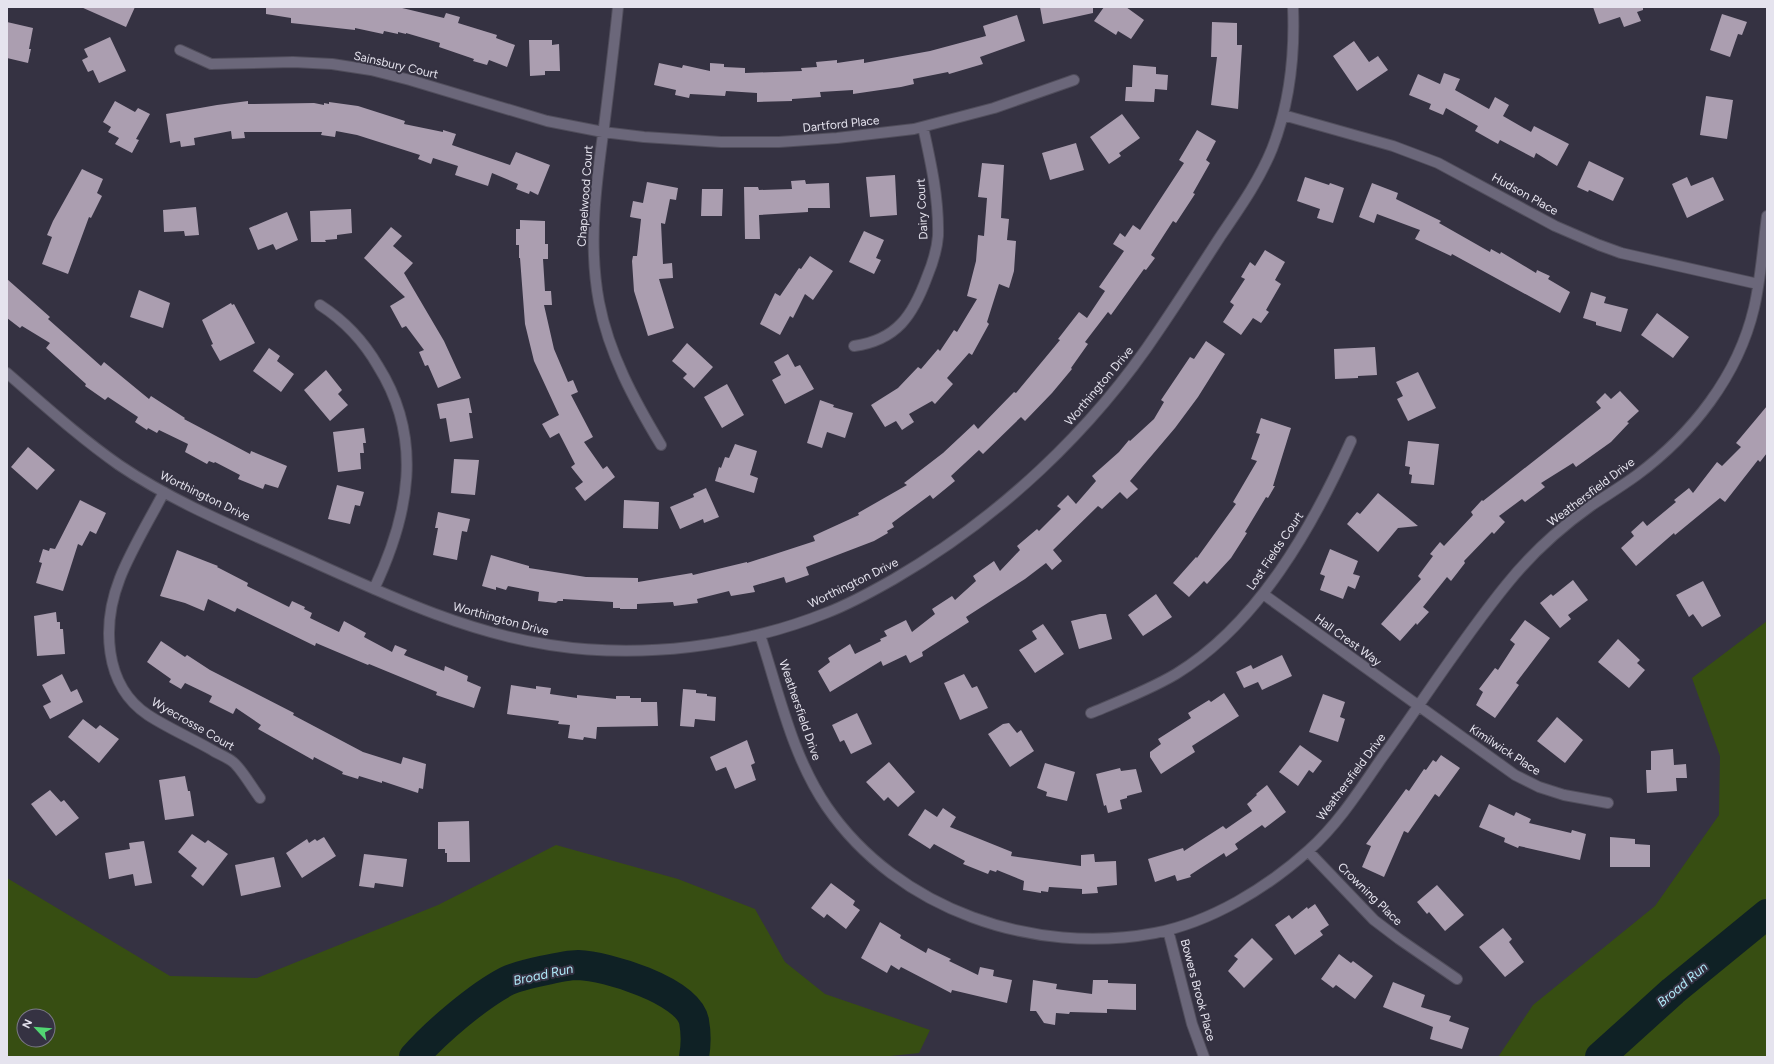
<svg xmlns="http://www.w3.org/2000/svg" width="1774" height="1064" font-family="Figtree,sans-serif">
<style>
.green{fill:#374e12;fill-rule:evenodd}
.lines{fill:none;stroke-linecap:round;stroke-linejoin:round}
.river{stroke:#0f2125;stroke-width:30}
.building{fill:#ab9eb0}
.minor-casing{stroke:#514e5c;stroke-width:12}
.minor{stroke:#6b677a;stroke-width:10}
.labels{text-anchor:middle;stroke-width:4;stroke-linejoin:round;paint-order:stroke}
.street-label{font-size:12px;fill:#e5e3ee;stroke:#353242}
.water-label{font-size:13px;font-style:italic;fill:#afe9f9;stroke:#353242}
</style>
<rect width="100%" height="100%" fill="#353242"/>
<path class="green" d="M1767,621v436h-269l35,-52 122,-99 64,-91 1,-59 -28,-78z
M556,845l122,34 77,30 30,53 40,32 105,36 -11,23 -38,4h-874v-179l163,98 87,2 181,-73zM24,1016h24v24h-24z"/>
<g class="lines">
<path class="river" d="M414,1057c22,-25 64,-61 93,-76 12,-6 59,-16 71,-16 28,1 109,25 116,56 2,11 2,25 0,36
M1600,1057l73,-66 94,-77"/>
</g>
<path class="building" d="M81,7h54l-9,20z
M266,7h132l46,11 2,-5 14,4 -2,6 39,12 -1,3 19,7 -8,22 -18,-7 -2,5 -14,-4 1,-2 -35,-12 1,-4 -34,-10v1l-8,-2v2l-14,-3 -1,3 -28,-6v2l-64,-7v-5l-25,-4z
M1040,7h53v6l-50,11z
M1104,7h22l18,13 -13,19 -13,-8 -2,4 -22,-14z
M1593,7h50v3l-6,2 4,9 -17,6 -4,-10 -21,7z
M1722,14l25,8 -5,13 -4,-1 -8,23 -20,-7z
M1017,15l8,26 -45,16 3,7 -34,10 -1,-2 -35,7 1,5 -13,3 -48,7v-4l-33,2 1,5 -29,2v2l-35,1v-9l-31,-2 -1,5 -35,-2 -1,4 -14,-3 1,-5 -22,-5 5,-22 23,5 1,-3 27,6v-8l14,1v3l21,1v5l57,-2 -1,-3 16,-1 -1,-5 21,-2v3l27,-4v4l66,-12 56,-15 -3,-10z
M7,22l26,6 -4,21h2l-3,14 -21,-5z
M1212,22l25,1v22h5l-4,64 -27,-4 6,-48h-6z
M110,37l16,34 -27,12 -6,-13 -5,2 -6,-12 6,-3 -4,-8z
M529,40h23v5l7,-1 1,27h-15v4l-15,1z
M1354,41l15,21 9,-6 10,14 -31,21 -24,-35z
M1133,65l23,2v7l12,1 -1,15 -12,-1 -1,13 -29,-1 1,-14h6z
M1444,73l16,6 -5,11 34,19 6,-12 14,8 -6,11 28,16 3,-6 35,18 -12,22 -21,-13 -2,5 -34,-18 -2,4 -23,-13 3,-5 -32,-18 -3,7 -14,-6 2,-5 -22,-9 9,-21 22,10z
M1706,96l27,4 -6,39 -27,-4z
M115,101l20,11 3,-4 12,6 -14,25 3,1 -7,13 -17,-9 4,-6 -11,-6 3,-5 -8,-5z
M248,101v3l66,-1 10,2v-2l5,1v-2l29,4 47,15 -1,3 39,8v-2l13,4 -4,11 58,20 6,-13 34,13 -12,30 -8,-4 -1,3 -13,-5 2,-5 -26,-11 -4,13 -33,-11 3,-9 -25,-8 -2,6 -13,-5 2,-4 -63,-20 -21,-4 -1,6 -14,-2 1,-3h-78l1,6 -13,1 -1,-8 -37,7 1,7 -14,2 -1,-6 -10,2 -4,-29 51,-9z
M1122,114l18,24 -21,15 2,3 -12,8 -19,-27z
M1197,130l19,11 -10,19 4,3 -17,30 2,1 -19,29 -3,-2 -22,34 4,3 -9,12 -2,-1 -33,46 -3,-3 -23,30 3,2 -17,24 1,1 -20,24 -27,28 -4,-4 -38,37 -4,-4 -28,26 4,5 -22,18 -3,-4 -38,28 2,4 -7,4 1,2 -14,8 -68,26 3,8 -23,8 -2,-6 -31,9 2,6 -24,4 -2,-5 -32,8 1,4 -24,3 -1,-4 -36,2v5h-17v-1h-7v-6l-50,-3v2h-5l-2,2 -18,-2 1,-9 -31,-6 -2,4 -10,-3v3l-14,-4 9,-31 38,11v2l57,9 52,1v4l54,-9 1,2 54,-13v1l68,-22 -2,-5 46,-21 -1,-2 49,-28 -3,-2 39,-30 31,-29 4,5 36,-37 2,1 44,-53 -2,-1 21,-27 8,6 18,-27 -6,-4 25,-36 -11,-7 7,-11 5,4 8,-12 7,5 44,-67 -5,-3z
M1076,143l8,27 -34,10 -8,-27z
M1589,161l35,17 -11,23 -24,-11 -1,2 -11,-5z
M982,163l22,2 -3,53 8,1 -2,21 9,1 -2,30 -5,17 -10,-4 -12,38 2,2 -17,31 -3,-2 -22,25 6,6 -18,20 -3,-3 -23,13 5,8 -12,8 -6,-9 -11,6 -14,-22 27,-17 20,-21 3,2 17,-20 2,2 14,-21 3,2 20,-33 -10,-3 9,-35 2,-26 6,1 3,-38 -9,-1z
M82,169l21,10 -6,14 5,3 -11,22 -2,-1 -21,57 -26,-10 10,-27 -5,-2 6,-14z
M895,175l2,40 -27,2 -4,-40z
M1305,177l24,8 1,-2 14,5 -11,35 -16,-5 3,-9 -23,-8z
M1687,177l4,9 22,-9 11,23 -37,18 -15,-34z
M805,180l1,4 23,-1 1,25h-22v4l-49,3 1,24h-15l-1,-52h14l1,3 33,-1 -1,-8z
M647,182l31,6 -2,12 -6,-1 -5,25 -4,-1 2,41 9,-1 1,15 -14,1 15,49 -26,8 -14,-45 -2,-30 1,-5h4l4,-37 -11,-2 3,-16 10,2z
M1372,183l26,10 -2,6 45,22 -2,2 51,29 1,-3 9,5 1,-2 35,21 1,-3 13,6 -2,3 22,13 -10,21 -108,-59 -1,2 -36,-17 5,-9 -43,-16 -3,9 -15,-6z
M702,189h21l-1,27h-21z
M196,207l3,28 -14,1 -1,-5 -20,1 -1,-22z
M351,209l1,24 -15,2v4l-12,1 1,2h-15l-1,-31z
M287,212l11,28 -22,10 -3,-6 -15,6 -9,-22z
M520,220l25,1v23h3v15h-5l2,32h6l1,14h-8l10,44 14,33 5,-2 5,12 -7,3 22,42 -9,5 19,27 4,-3 8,11 -30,24 -10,-13 8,-6 -12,-15 4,-3 -16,-31 -9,5 -8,-14 17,-9 -25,-54 -9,-37 -5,-66h-1v-13h-3v-16h4z
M391,227l11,9 -9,10 20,17 -9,10 40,68 17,37 -23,10 -10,-23 -3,1 -6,-14 5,-2 -18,-24 -4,2 -12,-22 15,-9 -41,-39z
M864,231l20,9 -8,18 5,2 -7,14 -25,-12z
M1265,250l20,12 -10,18 6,4 -15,26 3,2 -8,11 -8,-5 -12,17 -18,-13 11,-17 -4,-3 15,-23 -4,-2 9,-15 5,4z
M810,256l23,15 -20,29 -8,-6 -12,24 -3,-2 -10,19 -20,-11 15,-31 5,3 19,-28 2,1z
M7,279l43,38 -2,2 53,47 3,-4 45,37 2,-3 34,22 -1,1 66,35 1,-3 36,15 -9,22 -13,-4 -2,5 -25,-10 2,-4 -25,-13 -1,1 -5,-2 -2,3 -22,-12 3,-8 -29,-14 -2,3 -9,-5 -1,2 -12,-8 3,-5 -30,-20 -3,3 -20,-14 1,-2 -40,-36 4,-5 -28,-17 -2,2 -13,-10z
M139,290l31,13 -7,25 -33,-11z
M1591,292l15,5 -2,6 24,6 -7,23 -25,-7v-3l-13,-4z
M231,303l1,2 2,-1 21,39 -35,18 -9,-16 2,-1 -11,-24z
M1657,313l32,24 -16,21 -32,-23z
M1206,341l19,13 -27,43 -23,31 -45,53 8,8 -11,10 -7,-7 -18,17 -4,-3 -45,44 9,11 -10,9 -6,-7 -21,16 -59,38 3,5 -47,30 1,4 -13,7 -4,-8 -23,11 -2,-5 -51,31 -12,-21 12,-9 -2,-4 22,-14 5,10 26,-13 -1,-2 7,-3 -3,-5 22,-11 6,12 23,-18 -3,-5 20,-13 3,4 21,-19 -3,-5 21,-15 6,10 20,-21 -3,-4 20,-17 2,2 22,-22 -4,-3 11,-11 8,9 20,-23 -4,-5 27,-24 10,-12 1,1 24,-22 10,-17 -3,-2 29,-43 4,2z
M687,343l26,24 -19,21 -11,-10 4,-4 -15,-13z
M1375,347l2,28 -19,1v2l-23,1 -1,-30z
M269,348l11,8 -3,5 17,13 -13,18 -28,-21z
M788,354l7,13 5,-2 14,24 -29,15 -13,-24 9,-5 -7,-13z
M326,370l16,20 -4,4 10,11 -18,16 -26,-31z
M1418,372l18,36 -28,13 -11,-22 6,-3 -7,-14z
M727,384l17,31 -22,13 -18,-31z
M1620,391l19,20 -12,11 2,1 -18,19 -35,25 -3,-4 -32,20 4,4 -20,15 -3,-3 -23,17 6,6 -11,12 -2,-2 -28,29 1,2 -14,18 -4,-4 -24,30 6,5 -12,13 -1,-2 -16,18 -19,-17 40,-45 -3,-3 15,-20 -3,-2 10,-12 4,4 29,-31 -2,-3 11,-12 1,1 118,-93 -5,-6 9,-9 6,6z
M469,398l3,15h-3l4,25 -23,4 -4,-24 -6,1 -3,-15z
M820,400l14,5 -1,2 20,6 -8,25 -18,-6 -5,16 -15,-5z
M1767,406v47l-7,9 -2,-2 -33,42 -5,-4 -45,37 -1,-2 -38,33 -15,-18 13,-12 -3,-4 12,-11 4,5 29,-24 -2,-2 15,-12 4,5 24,-31 5,4 19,-19 -5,-4z
M1261,418l30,10 -18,58h2l-7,12 -2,-1 -21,35 2,1 -16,25 -24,26 -3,-3 -15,16 -16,-14 23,-26 1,1 39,-54 -3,-2 24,-41 -6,-2 9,-25 -4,-1z
M364,428l2,15h-3l1,10h-4l1,16 -23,3 -5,-40z
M1408,441l31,3 -5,41 -23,-2 1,-8 -3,-1 1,-7 -5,-1z
M735,444l22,7 -7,24 8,3 -4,15 -39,-12 4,-14 2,1 4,-11 4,1z
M28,447l27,23 -18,20 -26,-23z
M454,459l25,1 -4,35 -24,-2z
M337,485l27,7 -4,14 -5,-1 -5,19 -22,-5z
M706,488l13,29 -15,6 -1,-4 -23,10 -10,-22 24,-10 -1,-3z
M1378,493l40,33 -20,2 -20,24 -31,-28 10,-12 3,2z
M80,500l26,13 -10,21 -6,-3 -8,15 -4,-2 -15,47 -27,-8 6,-20 -3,-1 4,-13 6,2 1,-3 5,1z
M624,500l35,2 -1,27 -35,-1z
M438,512l32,7 -3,13 -5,-1 -5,29 -24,-5 5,-27h-3z
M1330,549l28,12 -5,13 7,2 -5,13 -7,-3 -5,13 -23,-9 5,-14 -5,-2z
M177,550l41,16 -1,1 31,16 -1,3 42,21 3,-6 13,6 -1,2 8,4 -2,5 29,14 5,-11 22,12 -2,4 28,15 3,-7 12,5 -3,5 40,16 1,-5 23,10 -1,5 14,6 -7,21 -38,-13 1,-3 -68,-28 -1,1 -52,-22 -1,3 -78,-38 -2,4 -27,-13 -4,12 -19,-8 -25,-7z
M1573,580l15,20 -20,15 3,4 -11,9 -20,-25 11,-9 2,2z
M1703,581l18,35 -19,11 -9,-13 -4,3 -13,-22z
M1156,594l16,23 -29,19 -15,-21z
M56,612l1,10h3v7h3l2,25 -28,2 -3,-40z
M1100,614h6l6,25 -33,10 -8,-28z
M1525,620l25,18 -34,45 3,2 -24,33 -19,-13 7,-13 -4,-3 16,-21 3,2 17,-26 -5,-4z
M1043,624l21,30 -29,19 -16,-23 18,-11 -5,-8z
M1618,639l22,21 -3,3 8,7 -16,18 -31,-26z
M161,641l24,16 2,-2 23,15 84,43 -1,2 70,37 38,12 2,-7 23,7 -3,25 -4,-1 -1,5 -36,-12v2l-23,-7 -1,3 -16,-5 1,-2 -29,-15 -1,3 -55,-31 3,-4 -25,-17 -3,6 -24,-12 3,-6 -27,-13 -4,6 -12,-7 2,-3 -24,-17z
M1282,655l10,21 -30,14 -4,-8 -14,6 -8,-16 15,-7 2,4z
M62,674l9,18 6,-3 6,13 -33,17 -7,-13 8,-4 -9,-17z
M964,674l8,14 5,-2 11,22 -28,12 -16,-37z
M511,685l25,4v-3l15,2 -1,6 27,4v-3l39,4v-3h14v2h11v4h16l1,24 -61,1 -1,12 -12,-2 -1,3 -15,-2 2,-13 -12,-1 1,-3 -52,-7z
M683,689l13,1v3l11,1v2l9,1 -1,24 -20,-2 -1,8 -14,-1z
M1224,693l15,23 -47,30 3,6 -34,22 -11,-17v-5l11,-8 -3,-5 33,-21 -3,-5 21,-13 2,2z
M1323,694l22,8 -5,15 5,2 -7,23 -29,-10z
M857,713l15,31 -21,10 -7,-14 -4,2 -8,-17z
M1557,717l26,23 -18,23 -28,-22z
M83,719l13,10 4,-4 19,14 -20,24 -31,-26z
M1009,723l8,10 4,-3 13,21 -24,16 -22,-33 15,-10z
M747,740l8,23 -4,2 5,15 -21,9 -9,-22 -10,4 -6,-14z
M1300,745l22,16 -9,12 -4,-3 -11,16 -19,-14z
M1673,749l1,16 12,-1 1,14h-11l1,13 -30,2 -1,-23h5v-19z
M1441,755l19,13 -21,29 -4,-3 -27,39 -4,-2 -20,46 -22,-10 9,-21 -5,-2 40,-55 3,2 15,-22 2,1 7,-10 3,2z
M889,762l26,30 -17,15 -10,-10 -4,4 -18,-19z
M1045,763l30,9 -8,29 -21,-5 1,-4 -10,-4z
M1120,768l1,3 15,-2 6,23 -15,4v2l-7,2 2,9 -14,4 -2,-8 -2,1 -8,-32z
M185,776l3,15h2l4,25 -29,4 -6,-40z
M1267,785l19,27 -21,16 -3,-3 -27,19 3,5 -12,8 -2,-4 -34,22 1,2 -14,4 -2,-6 -20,7 -7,-23 35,-11 1,3 39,-25 3,3 26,-18 -5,-7 10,-9 -1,-1z
M50,790l11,12 3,-2 15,18 -23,18 -25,-32z
M1489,804l25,12 2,-4 15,7 -2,4 42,10 1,-3 14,4 -6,26 -61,-14 -1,2 -14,-6 1,-4 -26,-11z
M943,808l13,9 -6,10 62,25 -1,4 70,10v-11l13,-1 1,8 21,-1 1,24 -20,2 1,6 -16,1v-5l-33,-2 -1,5 -7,-1v2l-18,-3 1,-9 -27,-11 -1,2 -6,-2 -2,4 -25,-10 2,-3 -31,-17 -4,5 -22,-14 17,-26 12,8z
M469,821l1,41h-23v-9h-2v-4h-7v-27z
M192,834l13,9 3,-3 20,14 -25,32 -12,-10 6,-8 -19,-16z
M324,837l12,19 -34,22 -16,-25 21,-14 2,4 6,-4 2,2z
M1610,837l25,2v5l15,1v22h-40z
M144,841l8,42 -17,3 -2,-12 -24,5 -4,-26 25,-4 -1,-6z
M364,854l43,5 -4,28 -28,-4 -1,5 -15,-2z
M274,857l7,30 -40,9 -6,-31z
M831,883l24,18 -2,4 7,5 -14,19 -19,-15 -3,4 -13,-10z
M1437,885l27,30 -19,16 -16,-19 -2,2 -10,-12z
M1315,904l14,21 -9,6 3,4 -28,20 -20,-30 14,-10 3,4 15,-12 1,2z
M880,922l21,13 -1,3 26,15 2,-5 23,11 -2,2 29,14 2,-8 14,3 -1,6 19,4 -5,23 -55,-13 -1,3 -50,-26 -2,3 -8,-5 -4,8 -26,-15z
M1503,928l9,11 -3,3 15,20 -19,15 -26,-30z
M1252,938l21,21 -29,29 -16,-17 10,-12 -4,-3z
M1339,954l12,9 2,-2 20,15 -18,23 -19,-14 -3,3 -12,-9z
M1033,980l24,4 -1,5 36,5 1,-14h15v3l28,1v26l-29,-1v4l-37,-1 -1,2 -13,-1 -1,12 -11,-2 -8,-12h-6z
M1393,982l32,13 -4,12 30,9 -2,5 20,7 -7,21 -32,-10 3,-12 -50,-20z"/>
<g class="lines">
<g class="minor-casing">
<path id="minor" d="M618,7c-4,40 -9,80 -14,120 -8,57 -16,117 -5,175 10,52 35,98 62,143
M180,50l31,14 82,-2 39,2 39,6 39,10 137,41 56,11 41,5 77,5h58l58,-4 77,-9 80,-21 80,-28
M1283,115l110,31 45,17 117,63 44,19 22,8 137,31
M320,305c25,16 43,35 58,61 46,73 31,149 -4,223
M854,346c43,-6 59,-31 73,-69 5,-12 10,-28 11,-41 1,-37 -7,-73 -15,-109
M7,373c37,32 72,64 112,92 59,40 126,66 190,95 78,35 156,72 241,85 90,14 191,2 276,-32 24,-9 47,-22 68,-34 105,-61 198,-148 265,-249 21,-31 41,-62 61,-93 19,-28 39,-56 52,-88 18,-46 23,-93 21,-142
M164,492c-14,27 -33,58 -44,86 -18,46 -17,107 28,137 20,13 43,23 64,35 6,4 15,7 21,12 8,6 20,27 27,36
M1263,594l252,181 24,12 25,8 44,8
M760,635c19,58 32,121 67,172 71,103 207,149 328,126 56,-11 112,-45 154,-83 29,-26 50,-59 72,-91 42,-58 81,-120 126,-175 24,-30 54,-57 85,-79 15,-10 30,-19 45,-30 55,-41 101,-99 117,-167 7,-30 9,-62 13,-92
M1091,713c29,-12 58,-23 85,-39 82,-50 137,-148 175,-233
M1308,851l66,69 25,19 58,40
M1168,930l24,94 12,33"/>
</g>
<use href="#minor" class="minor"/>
</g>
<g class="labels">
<g class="street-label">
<text transform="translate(396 65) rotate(13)" y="4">Sainsbury Court</text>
<text transform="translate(841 124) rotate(-6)" y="4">Dartford Place</text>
<text transform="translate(1525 194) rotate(29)" y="4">Hudson Place</text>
<text transform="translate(585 196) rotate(-86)" y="4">Chapelwood Court</text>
<text transform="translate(922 209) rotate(-93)" y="4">Dairy Court</text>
<text transform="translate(1099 386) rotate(-50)" y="4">Worthington Drive</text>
<text transform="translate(1591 492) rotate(-37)" y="4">Weathersfield Drive</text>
<text transform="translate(205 496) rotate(26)" y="4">Worthington Drive</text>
<text transform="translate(1275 551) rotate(-56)" y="4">Lost Fields Court</text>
<text transform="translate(853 583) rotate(-26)" y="4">Worthington Drive</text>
<text transform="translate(501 619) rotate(15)" y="4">Worthington Drive</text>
<text transform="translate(1348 640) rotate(36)" y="4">Hall Crest Way</text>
<text transform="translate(800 710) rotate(71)" y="4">Weathersfield Drive</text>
<text transform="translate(193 724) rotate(30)" y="4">Wyecrosse Court</text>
<text transform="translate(1505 750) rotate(33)" y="4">Kimilwick Place</text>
<text transform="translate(1351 777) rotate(-53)" y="4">Weathersfield Drive</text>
<text transform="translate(1370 894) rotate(44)" y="4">Crowning Place</text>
<text transform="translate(1198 990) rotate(75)" y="4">Bowers Brook Place</text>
</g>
<g class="water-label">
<text transform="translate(543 974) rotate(-12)" y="5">Broad Run</text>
<text transform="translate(1682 984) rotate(-40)" y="5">Broad Run</text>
</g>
</g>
<rect width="1774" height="1064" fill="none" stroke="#e5e3ee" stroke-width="16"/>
<g transform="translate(36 1028) rotate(296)"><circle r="19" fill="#353242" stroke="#7b7987"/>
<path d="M0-3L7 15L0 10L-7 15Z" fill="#52d673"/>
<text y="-6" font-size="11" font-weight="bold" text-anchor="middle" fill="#e5e3ee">N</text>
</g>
</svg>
